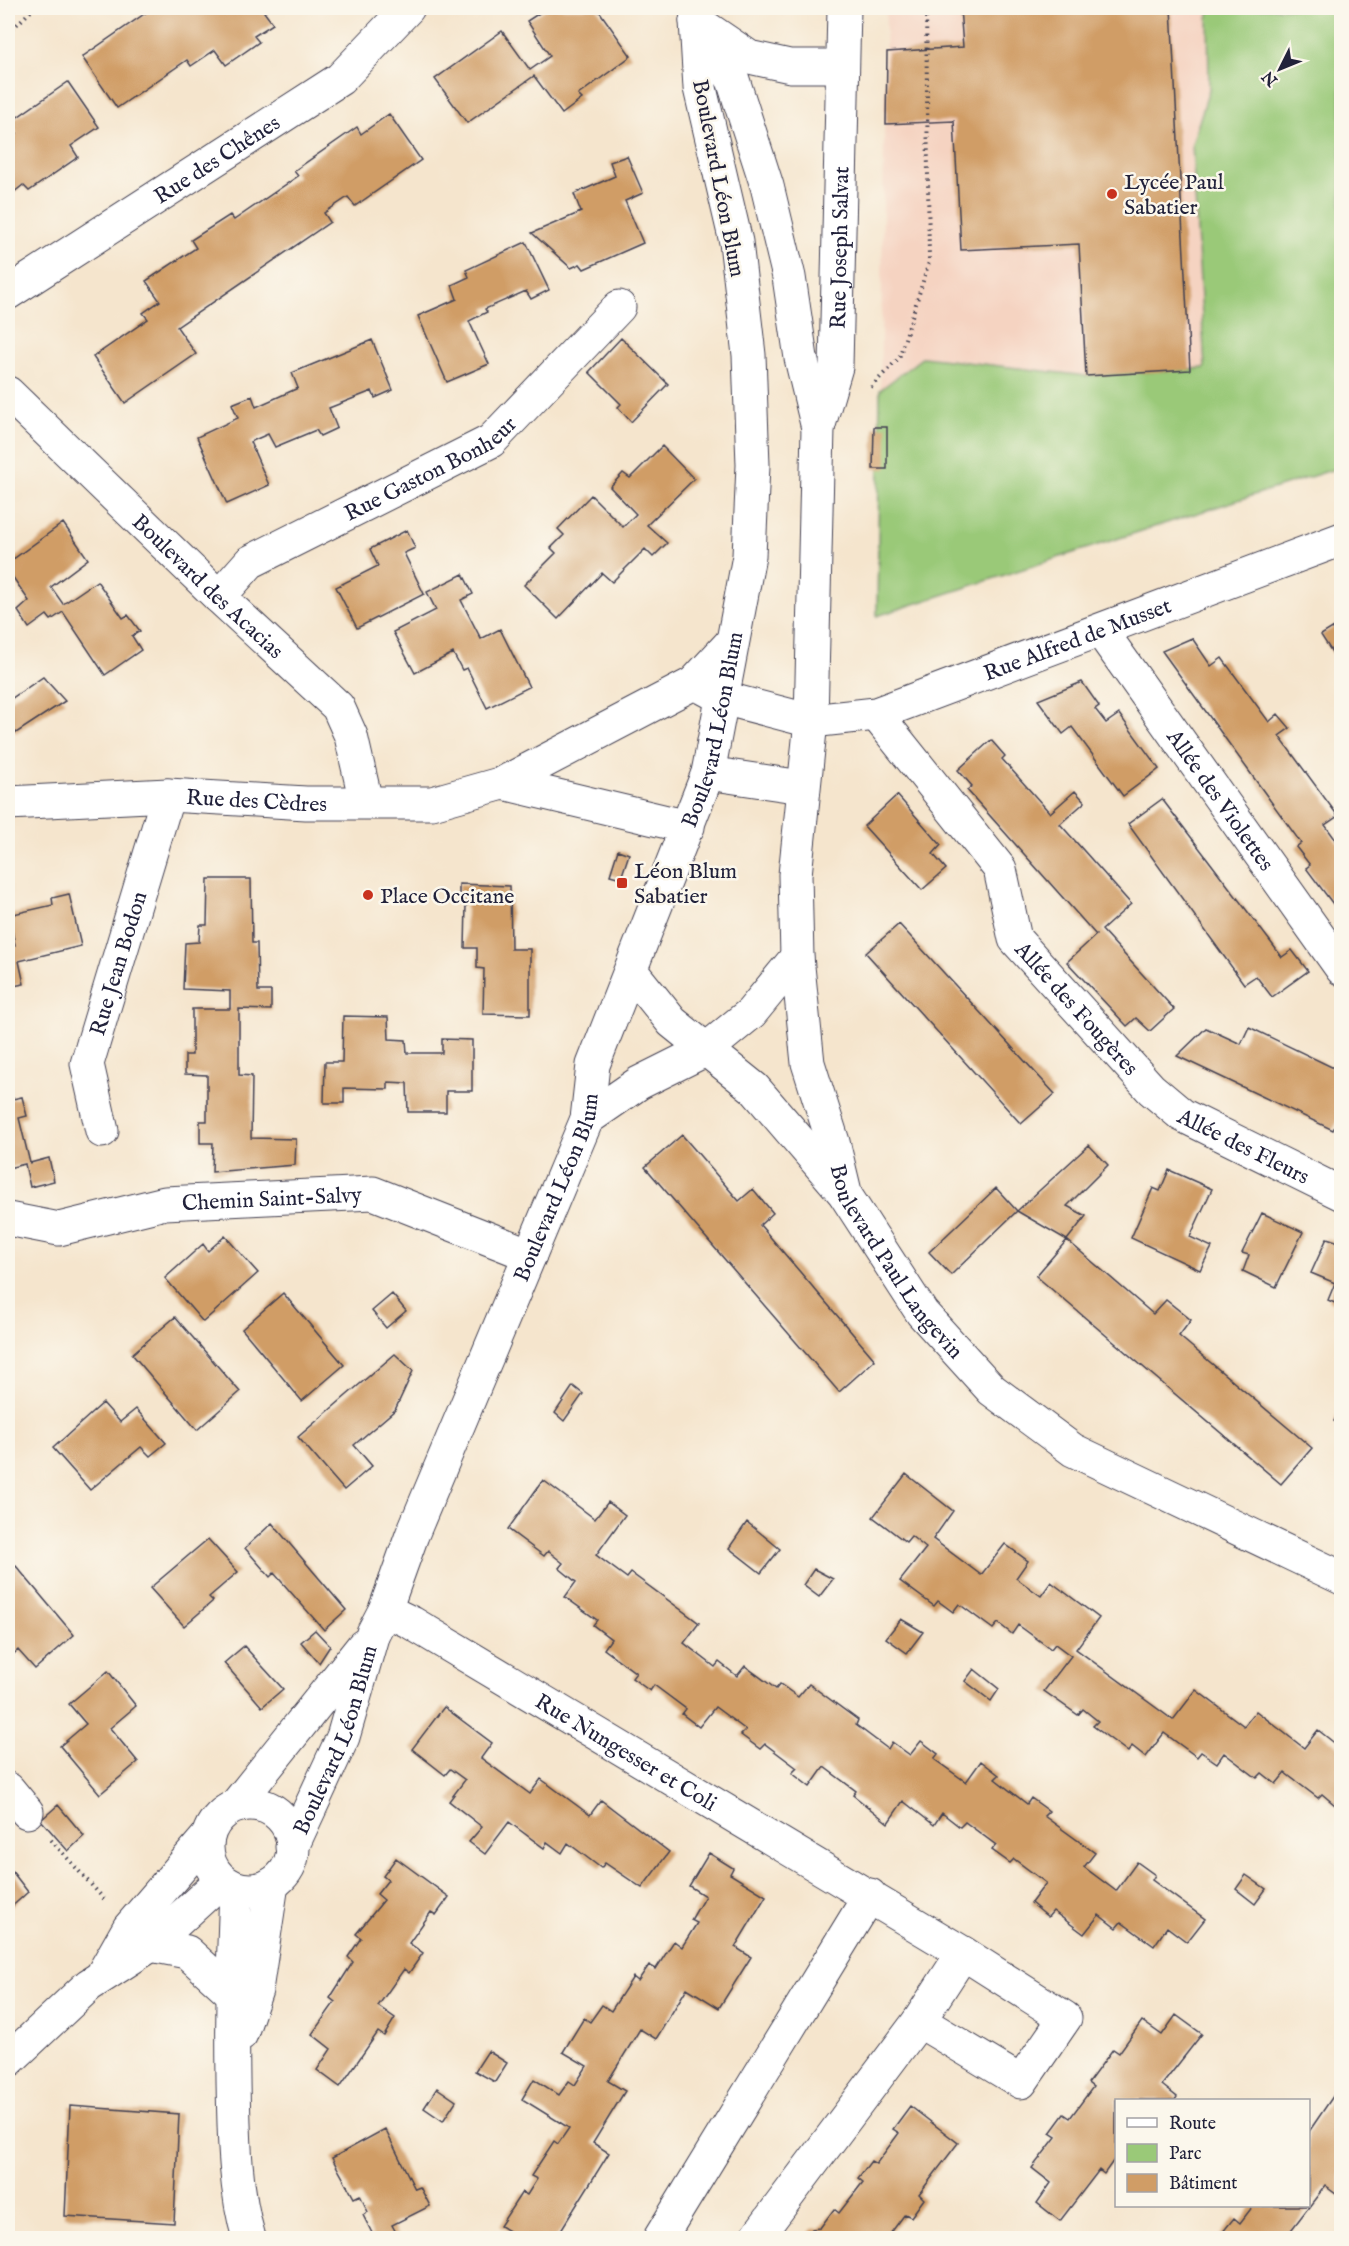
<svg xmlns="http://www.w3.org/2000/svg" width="1349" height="2246" font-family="'IM FELL English',serif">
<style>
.built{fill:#f5d3c1}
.green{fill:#9ac978;stroke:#5e765a;stroke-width:1.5}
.building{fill:#d09d66}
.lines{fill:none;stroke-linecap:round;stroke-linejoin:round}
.street-casing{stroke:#423f51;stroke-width:35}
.secondary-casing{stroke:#423f51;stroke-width:35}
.path{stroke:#423f51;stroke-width:4;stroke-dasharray:1.5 4.5;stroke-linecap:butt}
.street{stroke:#fff;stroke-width:33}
.secondary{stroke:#fff;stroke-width:33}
.poi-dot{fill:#c8321e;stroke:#fbf7ec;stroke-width:2}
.labels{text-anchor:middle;stroke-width:5;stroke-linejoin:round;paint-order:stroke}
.street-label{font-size:22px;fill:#22223b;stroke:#fbf7ec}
.poi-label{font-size:22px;fill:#22223b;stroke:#fbf7ec;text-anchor:start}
</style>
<rect width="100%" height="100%" fill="#fbf7ec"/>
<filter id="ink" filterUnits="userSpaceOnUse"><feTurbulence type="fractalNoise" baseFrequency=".0167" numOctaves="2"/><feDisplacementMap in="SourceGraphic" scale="12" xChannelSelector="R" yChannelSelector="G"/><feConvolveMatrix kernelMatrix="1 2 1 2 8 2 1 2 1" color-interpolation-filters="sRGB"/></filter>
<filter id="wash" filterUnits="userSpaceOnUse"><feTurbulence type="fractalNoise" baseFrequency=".008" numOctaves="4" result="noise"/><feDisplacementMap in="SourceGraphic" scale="24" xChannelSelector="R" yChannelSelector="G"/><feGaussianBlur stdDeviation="1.35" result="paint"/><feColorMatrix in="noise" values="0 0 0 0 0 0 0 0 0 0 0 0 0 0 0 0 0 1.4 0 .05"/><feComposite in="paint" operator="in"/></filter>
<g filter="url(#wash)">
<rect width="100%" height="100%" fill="#f5e5cd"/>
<path class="built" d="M886,8h455v459l-464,149z"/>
<path class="green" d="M1208,8h133v459l-464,149 3,-226 43,-33 163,19 119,-8 -13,-224 17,-54z"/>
<g id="blocks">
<path class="building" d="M153,8h118l-7,4 9,12 -19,12 5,6 -33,23 -11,-15 -24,16 -4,-6 -70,48 -35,-51z
M547,8h50l34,48 -53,39 4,4 -20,15 -28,-38 -67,47 -32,-44 67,-48 28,39 20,-14 -23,-35z
M960,8h211l19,362 -104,6 -7,-132 -118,6 -7,-129 -68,3 1,-72 76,-5z
M68,82l31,45 -28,19 7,11 -49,34 -6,-6 -15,12v-58l9,-6 -8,-10z
M389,114l32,46 -66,46 -7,-9 -24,16 6,9 -153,105 19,27 -71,49 -32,-46 55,-38 -5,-6 17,-12 -14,-20 50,-33 -5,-8 39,-25 4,5 64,-44 -4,-5 63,-44 4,7z
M627,156l16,37 -18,8 18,42 -59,26 -4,-5 -9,4 -39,-35 49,-21 -7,-18 41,-18 -5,-14z
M526,242l23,48 -18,9 -5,-8 -41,18 2,3 -18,9 20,43 -42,18 -29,-66 39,-17 -5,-14 17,-8 -3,-7z
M621,338l47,46 -37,38 -13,-15 3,-3 -32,-32z
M372,340l21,50 -18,8 -3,-7 -43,17 8,20 -17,8 -4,-6 -41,17 -7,-13 -18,8 19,43 -42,19 -30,-67 41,-19 -6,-14 20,-8 4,11 42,-19 -6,-15z
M874,427h13v42h-14z
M662,446l32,33 -47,46 20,18 -14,14 -8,-8 -33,33 -10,-9 -44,46 -34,-34 32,-32 -5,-5 13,-13 -6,-6 33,-34 32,32 13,-13 -26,-27 13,-14 7,5z
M63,523l25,36 -37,28 12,17 34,-23 26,37 5,-3 12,16 -8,5 9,14 -36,25 -42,-63 -12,8 -4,-5 -18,13 -11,-17 11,-10 -21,-31v-7z
M407,530l8,18 -11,5 20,41 -67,34 -21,-41 42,-21 -8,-17z
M463,574l10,20 -12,6 20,39 19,-10 29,58 -42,21 -20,-40 -5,2 -9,-17 -38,20 -22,-41 43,-22 -9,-18z
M1342,622v46l-21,-33z
M1192,638l19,28 11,-8 47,64 9,-8 12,14 -11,8 59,80 -13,9 13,18 4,-3v76l-36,-48 4,-3 -14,-18 5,-4 -139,-192z
M43,677l22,24 -49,32 -8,-10v-22z
M1082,682l17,24 -4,3 11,14 13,-9 40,55 -36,27 -51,-69 -9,7 -25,-34z
M991,740l14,16 -3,3 48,54 25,-22 10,11 -25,22 71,80 -29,26 72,79 -24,22 -14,-13 -9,8 -60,-64 29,-27 -129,-145 5,-4 -14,-16z
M897,795l44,50 -8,9 13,15 -24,21 -58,-64z
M1162,799l120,158 10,-7 16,21 -36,26 -16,-21 -12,8 -116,-160z
M618,850l11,4 -8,24 -11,-3z
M208,879h43l1,64h5l1,48h13v19l-32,-1v66l13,1 -1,62 45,1 -1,26 -83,7 1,-29h-13v-22h7v-46l-22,-1v-19h7v-46h38v-18l-47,-2 2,-46 14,-1 1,-17h7z
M459,884l51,2 1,63h19v66l-47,-1 1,-45 -7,-1v-20h-12l1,-44 -7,-1z
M69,894l12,52 -62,15 5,23 -16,3v-41l7,-1 -6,-30 44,-10 -1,-7z
M899,924l156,170 -34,30 -155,-171z
M343,1016l45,1 1,22 17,1 1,13h35v-14l30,1v51h-26v21h-38l-1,-29 -19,-1v7l-44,-1v15h-20l1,-41h17z
M1249,1027l93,45v41l-9,17 -156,-74 29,-28 35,16z
M22,1097l5,19 -8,2 11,45 19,-5 5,23 -24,6 -5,-23 -17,4v-68z
M682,1135l57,66 14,-12 20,24 -13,12 115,135 -36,32 -194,-225z
M1089,1145l19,20 -41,41 19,10 -19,24 -50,-29z
M1169,1170l43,19 -22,48 22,10 -12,23 -69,-32 22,-50 7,3z
M996,1188l21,23 -66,64 -22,-23z
M1262,1213l41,19 -27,55 -33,-16 6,-16 -7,-2z
M225,1236l33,37 -55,49 -38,-44 38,-34 5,7z
M1327,1238l15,5v63l-14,-6 7,-17 -24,-10z
M1067,1240l86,74 13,-14 25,20 -12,16 133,112 -31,36 -245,-208z
M283,1293l61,72 -42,36 -60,-72z
M392,1294l14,17 -20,17 -14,-17z
M175,1317l65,75 -43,38 -65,-76z
M395,1354l18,17 -18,39 -41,35 18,21 -28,24 -46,-53z
M573,1386l10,8 -19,27 -9,-8z
M103,1403l17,19 16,-13 30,34 -16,13 -9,-9 -51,43 -37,-42z
M1342,1409v17l-8,-5z
M906,1474l47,37 -20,28 48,36 24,-31 23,17 -12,17 25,18 10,-14 48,36 -23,31 97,71 23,-30 48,36 12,-15 48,37 14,-18 24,19v48l-7,8 -13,-11 -4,4 -33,-25 -9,11 -14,-11 -5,5 -33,-25 -7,10 -16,-11 -4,5 -33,-24 -18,24 -14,-11 -4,6 -35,-26 5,-5 -15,-12 -5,6 -34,-24 27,-35 -16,-12 -4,5 -33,-24 -6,9 -14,-11 -5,6 -34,-25 -6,8 -15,-11 -4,5 -34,-25 26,-33 -15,-12 -5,6 -33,-25z
M543,1480l52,39 13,-17 17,13 -29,40 31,23 4,-5 68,50 -15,20 31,24 4,-5 18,14 8,-10 31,23 4,-5 18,13 11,-13 49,36 -2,5 32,24 4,-7 18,13 11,-14 17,13 -4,5 32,23 15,-21 18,14 -4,4 32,25 4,-6 18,13 -5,5 51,37 -11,14 32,24 21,-29 18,13 -3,5 53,39 -18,23 -20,-15 -13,19 -33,-24 -5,6 -17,-13 -15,19 -31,-23 -5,6 -17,-14 15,-20 -32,-24 -4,4 -18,-13 4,-5 -31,-23 -5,5 -18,-14 -8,12 -31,-24 -15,22 -35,-28 3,-4 -32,-24 -14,20 -18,-14 5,-5 -32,-24 -5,5 -19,-14 5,-5 -31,-23 -16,20 -17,-13 4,-5 -32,-24 -4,6 -18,-13 4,-5 -32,-24 7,-10 -18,-14 4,-5 -32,-23 11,-15 -17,-14 4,-5 -15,-12 -4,5 -36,-27z
M747,1522l33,27 -19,24 -32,-25z
M272,1523l74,87 -22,20 -50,-57 -4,4 -25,-29z
M208,1539l30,33 -29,25 4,4 -29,25 -34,-38z
M16,1566l58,69 -39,34 -17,-19 -10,9v-86z
M814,1569l19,10 -14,18 -16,-12z
M901,1619l22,13 -16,21 -21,-15z
M315,1630l15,16 -11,17 -18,-21z
M244,1646l39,43 -21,18 -38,-44z
M974,1669l25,20 -8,12 -26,-20z
M108,1671l28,35 -26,22 28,34 -38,32 -40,-48 26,-22 -17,-20z
M444,1707l48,36 -11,15 49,36 11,-15 49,36 11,-15 68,52 -27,36 -37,-25 -4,5 -33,-25 -6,10 -15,-11 -3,6 -35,-26 -24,32 -16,-12 13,-15 -33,-26 16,-21 -15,-11 -5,6 -33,-26z
M58,1805l26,31 -16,15 -27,-31z
M709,1853l24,15 -3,6 36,22 -31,51 16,10 -32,51 -32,-20 -31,51 -16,-10 -32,52 17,10 -32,52 16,10 -53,85h-36l-20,-12 22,-34 5,3 10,-16 -6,-3 23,-35 4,3 11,-16 -47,-29 12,-20 25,16 10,-14 6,4 12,-19 -24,-14 21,-34 6,4 12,-17 9,6 22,-34 5,4 11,-16 7,4 18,-28 8,6 15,-24 -6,-3 14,-24 -16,-10z
M396,1858l53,39 -13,18 -5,-3 -22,31 14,10 -14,20 -5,-4 -26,37 17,12 -11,18 -6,-4 -38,55 -23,-17 14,-21 -19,-15 23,-32 -5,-4 23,-36 -5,-5 13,-19 -5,-4 28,-34 -7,-6 11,-14 -5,-4z
M8,1866l20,26 -20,18z
M1246,1875l20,14 -11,15 -19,-15z
M1176,2015l26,19 -40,51 15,12 -2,3h-59v57l-12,17 -5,-4 -39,51 -23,-18 14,-20 -19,-15 24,-31 -6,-4 14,-19 6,4 23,-31 -5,-4 25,-34 6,4 23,-32 20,14z
M488,2051l19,12 -12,19 -20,-11z
M1342,2083l-2,114 -15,-11 -40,52h-67l16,-20 6,5 13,-17h55v-73z
M437,2088l19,13 -13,20 -19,-13z
M70,2106l109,8 -5,109 -109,-7z
M910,2106l48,37 -39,51 5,5 -13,18 -6,-3 -18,24h-81l6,-9 8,-1 14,-19 5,4 24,-31 -5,-4 13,-17 5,3 23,-31 -6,-4z
M385,2129l30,60 5,-2 10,19 -38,19 7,13h-33l7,-3 -10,-20 5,-3 -8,-17 -6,3 -22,-40z"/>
</g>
</g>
<g filter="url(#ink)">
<use href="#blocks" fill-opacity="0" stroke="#423f51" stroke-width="1.5"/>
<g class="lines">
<g class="street-casing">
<g id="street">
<path d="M696,21l53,36 41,9h52"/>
<path id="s1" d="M8,293l332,-214 68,-71"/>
<path id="s2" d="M8,393l211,204 119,110 13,29 15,66"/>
<path id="s3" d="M818,428l18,-61 8,-359"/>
<path id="s4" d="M219,597l31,-35 241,-121 128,-134"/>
<path id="s5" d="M1101,631l241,338"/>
<path d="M699,685l24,13 88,23"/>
<path id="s6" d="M876,714l124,155 15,70 136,150 31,26 160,79"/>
<path d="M708,773l94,14"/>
<path d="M503,783l191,-100 38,-41"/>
<path id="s7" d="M8,803l160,-8 138,8h126l71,-20 185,44"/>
<path id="s8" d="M102,1131l-15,-67 81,-269"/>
<path id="s9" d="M8,1219l51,10 106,-26 208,-10 157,62"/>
<path id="s10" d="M385,1610l27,13 551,330 -44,68 -163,217"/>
<path d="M8,1789l19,23"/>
<path d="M919,2021l102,61 44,-64 -102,-65"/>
<path d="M660,2238l210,-343"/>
</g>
</g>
<g class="secondary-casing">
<g id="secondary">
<path id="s11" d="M699,25l34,55 34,106 22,91 12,81 17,70 -7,293 -16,154 2,82 11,106 25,79 13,54 76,117 70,77 81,60 269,128"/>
<path id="s12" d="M811,721l65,-7 466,-175"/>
<path d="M631,971l41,51 82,66 91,106"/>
<path d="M587,1119l52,-36 68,-34 44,-36 46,-56"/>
<circle cx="250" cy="1847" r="43"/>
<path d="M236,1805l127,-159"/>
<path id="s13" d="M292,1847l51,-110 30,-104 12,-23 27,-75 175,-416 6,-54 115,-292 41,-217 4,-91 -4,-110 -13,-113 -36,-154 -4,-67"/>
<path d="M236,1888c-3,64 -4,128 -3,192 1,53 1,107 16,158"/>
<path d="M151,1945l36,7 45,41"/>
<path d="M104,1972l25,-44 79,-92"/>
<path d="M241,2034l15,-44 16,-106"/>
<path d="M8,2061l81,-76 62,-40 71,-65"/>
</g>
</g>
<path class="path" d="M8,33l26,-25
M871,387l28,-29 30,-96 -3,-254
M51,1840l53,59"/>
<use href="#street" class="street"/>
<use href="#secondary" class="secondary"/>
</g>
</g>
<g class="poi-dot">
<circle cx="1112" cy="194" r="6"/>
<rect x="616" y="877" width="12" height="12" rx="3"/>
<circle cx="368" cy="895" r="6"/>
</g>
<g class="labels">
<g class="street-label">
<text dy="8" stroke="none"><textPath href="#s1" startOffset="248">Rue des Chênes</textPath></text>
<text transform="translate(720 178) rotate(79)" y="8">Boulevard Léon Blum</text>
<text dy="8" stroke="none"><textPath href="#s3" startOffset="183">Rue Joseph Salvat</textPath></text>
<text dy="8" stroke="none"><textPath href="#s4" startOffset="250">Rue Gaston Bonheur</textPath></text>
<text dy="8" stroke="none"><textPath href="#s2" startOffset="278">Boulevard des Acacias</textPath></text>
<text dy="8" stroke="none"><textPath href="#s12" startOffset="280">Rue Alfred de Musset</textPath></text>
<text dy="8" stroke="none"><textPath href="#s13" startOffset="1198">Boulevard Léon Blum</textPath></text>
<text dy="8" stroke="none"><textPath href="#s7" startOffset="249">Rue des Cèdres</textPath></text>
<text dy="8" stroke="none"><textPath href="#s5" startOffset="207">Allée des Violettes</textPath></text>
<text dy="8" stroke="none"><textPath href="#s8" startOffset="174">Rue Jean Bodon</textPath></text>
<text dy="8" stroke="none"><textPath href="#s6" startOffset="363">Allée des Fougères</textPath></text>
<text dy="8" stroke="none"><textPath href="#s6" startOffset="582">Allée des Fleurs</textPath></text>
<text dy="8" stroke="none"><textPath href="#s13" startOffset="712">Boulevard Léon Blum</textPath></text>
<text dy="8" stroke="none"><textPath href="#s9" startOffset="268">Chemin Saint-Salvy</textPath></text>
<text dy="8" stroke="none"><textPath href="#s11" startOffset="1280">Boulevard Paul Langevin</textPath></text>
<text dy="8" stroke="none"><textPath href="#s13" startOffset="116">Boulevard Léon Blum</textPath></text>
<text dy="8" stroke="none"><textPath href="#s10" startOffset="280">Rue Nungesser et Coli</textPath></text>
</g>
<g class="poi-label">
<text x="1124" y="189">Lycée Paul<tspan x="1124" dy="25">Sabatier</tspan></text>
<text x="634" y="878">Léon Blum<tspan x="634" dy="25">Sabatier</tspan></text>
<text x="380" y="903">Place Occitane</text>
</g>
</g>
<rect width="1349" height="2246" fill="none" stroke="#fbf7ec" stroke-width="30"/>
<rect x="1115" y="2099" width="195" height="108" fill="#fbf7ec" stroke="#a4a2a5" stroke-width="1.5"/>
<rect x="1127" y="2118" width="30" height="9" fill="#ffffff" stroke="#a4a2a5" stroke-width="1.5"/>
<text x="1169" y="2129" font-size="18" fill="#22223b">Route</text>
<rect x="1127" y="2144" width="30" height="18" fill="#9ac978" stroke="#a4a2a5" stroke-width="1.5"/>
<text x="1169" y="2159" font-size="18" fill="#22223b">Parc</text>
<rect x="1127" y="2174" width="30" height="18" fill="#d09d66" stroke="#a4a2a5" stroke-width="1.5"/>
<text x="1169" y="2189" font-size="18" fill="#22223b">Bâtiment</text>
<g transform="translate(1280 69) rotate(227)" stroke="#fbf7ec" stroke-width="4.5" paint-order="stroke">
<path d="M0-4.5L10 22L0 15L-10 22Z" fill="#22223b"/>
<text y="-9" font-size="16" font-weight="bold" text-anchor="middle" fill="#22223b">N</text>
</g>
</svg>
